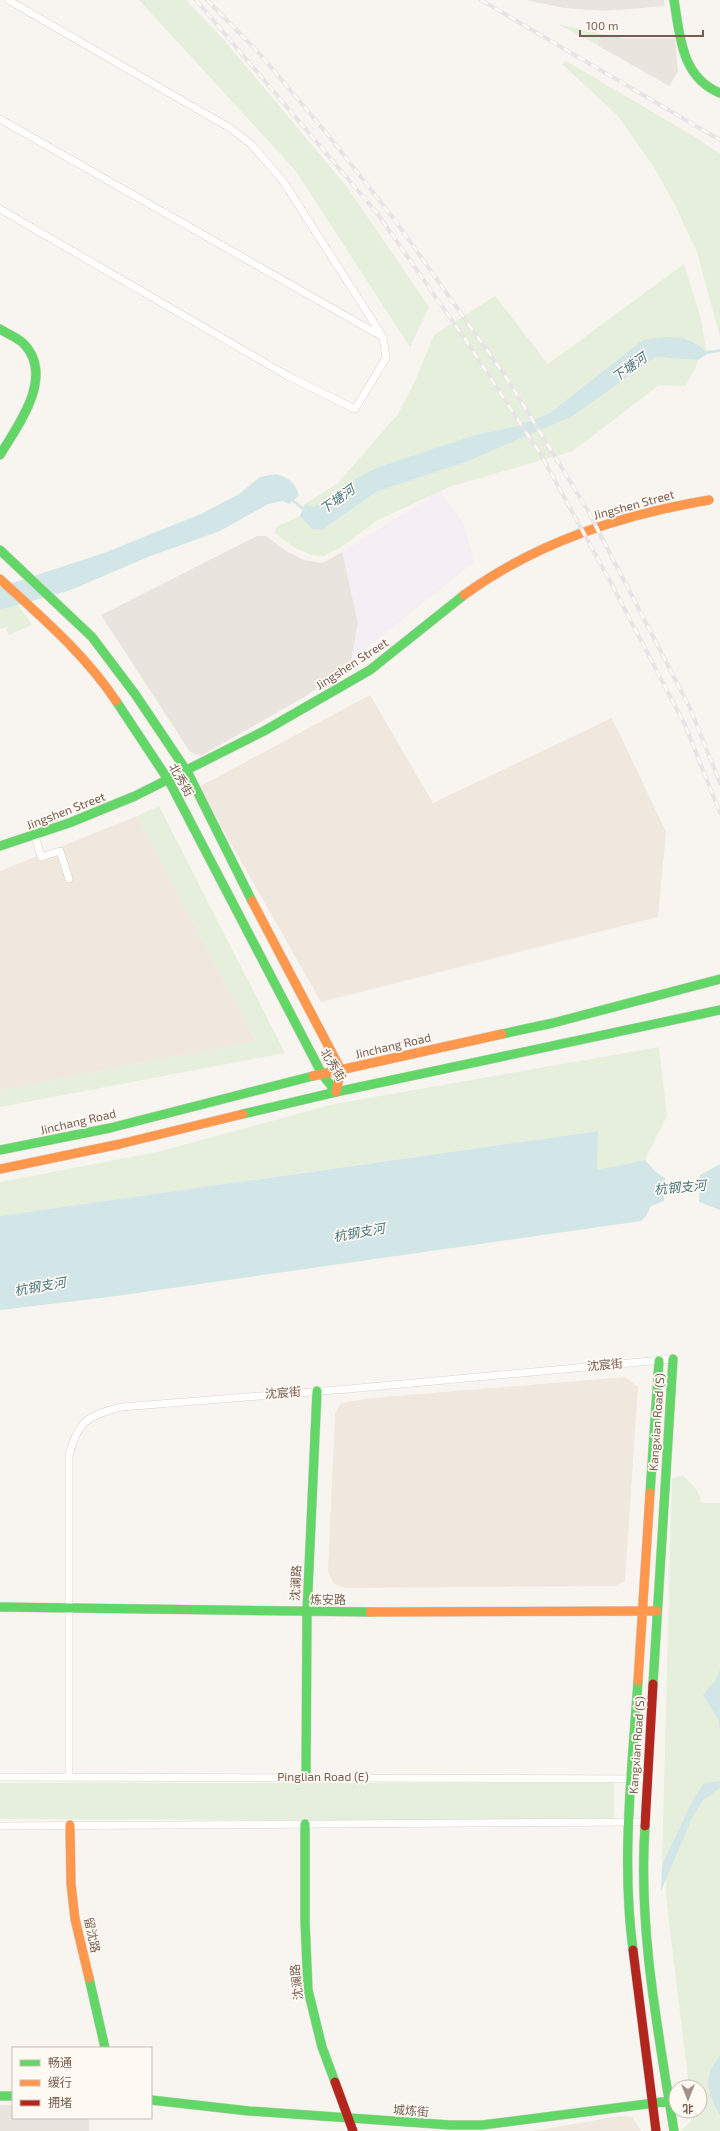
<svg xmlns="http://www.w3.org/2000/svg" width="720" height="2131" font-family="'Exo 2','Noto Sans SC',sans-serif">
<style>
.residential{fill:#f0e7df}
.industrial{fill:#eae4df}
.education{fill:#f5eef4}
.green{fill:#e6eedc}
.water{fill:#d2e6e8}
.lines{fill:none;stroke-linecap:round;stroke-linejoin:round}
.stream{stroke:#d2e6e8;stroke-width:2.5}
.street-casing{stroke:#d8d2ce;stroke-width:8}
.fast-casing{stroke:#d8d2cd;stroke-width:10}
.slow-casing{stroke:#d8d2cd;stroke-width:10}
.jam-casing{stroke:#d8d2cd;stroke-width:10}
.street{stroke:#fefefd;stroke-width:7}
.fast{stroke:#63d668;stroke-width:9}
.slow{stroke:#ff974d;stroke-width:9}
.jam{stroke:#b3261e;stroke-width:9}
.rail-casing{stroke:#e6e4e6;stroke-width:4}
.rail{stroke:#fef9f3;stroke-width:2.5;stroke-dasharray:8;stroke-linecap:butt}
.labels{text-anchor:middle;stroke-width:3.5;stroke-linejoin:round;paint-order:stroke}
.street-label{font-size:12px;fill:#765d50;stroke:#fef9f3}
.water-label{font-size:13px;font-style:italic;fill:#487880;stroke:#fef9f3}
</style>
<rect width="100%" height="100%" fill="#f8f5f0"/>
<path class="residential" d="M370,695l63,108 179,-85 54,114 -8,85 -337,85 -122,-215z
M137,816l119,225 -256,49v-219z
M625,1377l13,10 -13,194 -9,5 -270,2 -12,-4 -6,-13 7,-157 6,-11 31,-5z
M619,2116l13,1 9,14h-108z"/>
<path class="industrial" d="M526,0h138l1,6 -60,5 -41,-3z
M601,34l24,4h50l3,34 -9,14 -72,-41z
M257,536h9l20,15 18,9 19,3 19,-11 7,10 9,61 -2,26 -5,11 -13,13 -32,23 -105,60 -11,-4 -89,-137z
M0,2105h13v13h76v13h-89z"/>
<path class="education" d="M440,491l24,33 10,38 -123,98 7,-37 -16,-71z"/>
<path class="green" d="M139,0h47l38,40 123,147 82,120 -19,40 -115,-177z
M558,24l43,10 -4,11z
M566,61l129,76 25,17v183l-23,-85 -22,-47 -21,-38 -36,-51 -56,-52z
M684,264l17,55 5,32 -10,-8 -9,-5 -127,67 -10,8 -33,13 -39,8 -100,33 -64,40 -9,-3 33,-21 60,-69 17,-33 19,-46 61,-39 53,68z
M656,357l42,3c-3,11 -8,16 -12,26l-27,-1 -86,66 -124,36 -73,34 -33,25 -19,10 -13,-1 -17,-8 -19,-14 1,-6 24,-11 12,13 10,1 54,-38 90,-30 93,-40 14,-6z
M18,605l14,20 -23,10 -3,-6 5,-3 -11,3v-19z
M159,806l126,247 -285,54v-17l256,-49 -119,-225z
M659,1047l8,69 -22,44 -48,10v-39l-597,85v-34l157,-30 177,-48z
M683,1476c10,8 15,14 19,27h18v628h-39l20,-21 -1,-23h-11l-23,-191v-37l-4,6 10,-387z
M0,1783h614v38l-614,-2z"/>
<path class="water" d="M666,337c19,1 25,1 40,14l14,-2v3l-13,2 -9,6 -42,-3 -83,59 -107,46 -90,30 -54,38 -10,-1 -12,-13 5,-12 9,3 43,-29 21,-11 100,-33 39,-8 33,-13 93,-73z
M276,474c13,4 20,8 23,22l-10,8 -6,-3 -15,3 -48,27 -72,26 -77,33 -71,20v-23l104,-34 99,-40 36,-19 21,-17z
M598,1131l-1,39 48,-10 10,11 10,7 -1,23 -13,5 -5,10 -5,5 -532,76 -109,13v-94z
M720,1164v46l-21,-8 1,-27z
M720,1669v62l-2,-12 -15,-24 13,-15z
M720,1781v7l-17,12 -11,18 -31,73 1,-26 33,-69 9,-13z
M720,2056v59c-13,-21 -18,-39 0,-59z"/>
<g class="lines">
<path class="stream" d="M291,499l15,12
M663,1189l39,-3"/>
<g class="street-casing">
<path id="street" d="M0,119l381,217
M0,209l288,167 67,33 31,-51 -3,-21 -100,-156 -32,-37 -21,-16 -222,-128
M35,836l6,21 19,-6 9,28
M0,1777l647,2
M69,1777v-321c8,-35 20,-41 53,-49l226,-18 325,-30
M0,1826l644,-4"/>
</g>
<g class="fast-casing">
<path id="fast" d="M674,0c6,36 7,77 46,93
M0,329c7,5 17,8 24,15 31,33 -6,81 -24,111
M0,550l92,87 43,57 53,79 64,128
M116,701l53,80 153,293 14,18
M0,846l69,-23 66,-27 129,-65 106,-61 94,-75
M502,1034l51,-11 167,-44
M243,1114l93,-22 384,-82
M0,1150l110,-22 203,-52
M650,1493l9,-132
M0,1607l370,5
M653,1684l20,-325
M306,1777l1,-165 10,-221
M305,1824v97l3,69 14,57 13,35
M645,1826c-7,103 13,204 29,305
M633,1950c-12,-89 -1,-179 5,-269
M89,1978l16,70
M0,2096h13
M151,2100l98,11 201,14h32l188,-24"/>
</g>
<g class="slow-casing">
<path id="slow" d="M0,579c41,38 84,74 116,122
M464,595c73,-53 157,-80 245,-95
M252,901l89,169 -5,22
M313,1076l189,-42
M0,1169l120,-25 123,-30
M370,1612l287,-1
M638,1681l12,-188
M70,1825l1,59 4,35 14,59"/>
</g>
<g class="jam-casing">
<path id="jam" d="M645,1826l8,-142
M633,1950l23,181
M335,2082l18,49"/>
</g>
<use href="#street" class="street"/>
<use href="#fast" class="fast"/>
<use href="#slow" class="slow"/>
<use href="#jam" class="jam"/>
<g class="rail-casing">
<path id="rail" d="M196,0l181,213 88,126 76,116 69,126 75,144 35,88
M207,0l52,53 69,82 69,88 111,157 79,129 103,199 30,75
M481,0l239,140"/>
</g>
<use href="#rail" class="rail"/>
</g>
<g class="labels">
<g class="street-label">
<text transform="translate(634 505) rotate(-15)" y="4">Jingshen Street</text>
<text transform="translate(352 664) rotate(-33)" y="4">Jingshen Street</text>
<text transform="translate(181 780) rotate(60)" y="4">北秀街</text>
<text transform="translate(66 811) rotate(-21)" y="4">Jingshen Street</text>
<text transform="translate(393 1046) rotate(-13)" y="4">Jinchang Road</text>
<text transform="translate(333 1065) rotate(58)" y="4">北秀街</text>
<text transform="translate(78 1122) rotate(-13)" y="4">Jinchang Road</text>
<text transform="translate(605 1365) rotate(-5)" y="4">沈宸街</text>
<text transform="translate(283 1393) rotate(-4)" y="4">沈宸街</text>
<text transform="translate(657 1422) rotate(-86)" y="4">Kangxian Road (S)</text>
<text transform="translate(296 1583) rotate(-87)" y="4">沈澜路</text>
<text x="328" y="1604">炼安路</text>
<text transform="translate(637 1745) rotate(-86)" y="4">Kangxian Road (S)</text>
<text x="323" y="1781">Pinglian Road (E)</text>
<text transform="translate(92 1935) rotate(78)" y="4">留沈路</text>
<text transform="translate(297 1982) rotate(-96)" y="4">沈澜路</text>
<text transform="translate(411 2111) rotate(4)" y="4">城炼街</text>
</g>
<g class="water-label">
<text transform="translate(629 367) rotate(-36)" y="5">下塘河</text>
<text transform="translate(337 499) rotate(-35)" y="5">下塘河</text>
<text transform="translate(680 1187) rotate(-5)" y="5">杭钢支河</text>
<text transform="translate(359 1232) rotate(-10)" y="5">杭钢支河</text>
<text transform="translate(40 1286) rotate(-10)" y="5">杭钢支河</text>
</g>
</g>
<rect x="12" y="2047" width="140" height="72" fill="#fef9f3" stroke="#c8bbb2"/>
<rect x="20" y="2060" width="20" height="6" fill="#63d668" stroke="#c8bbb2"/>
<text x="48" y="2067" font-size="12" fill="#765d50">畅通</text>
<rect x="20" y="2080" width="20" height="6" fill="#ff974d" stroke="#c8bbb2"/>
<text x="48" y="2087" font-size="12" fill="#765d50">缓行</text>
<rect x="20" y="2100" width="20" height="6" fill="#b3261e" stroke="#c8bbb2"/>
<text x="48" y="2107" font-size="12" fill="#765d50">拥堵</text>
<g transform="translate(688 2099) rotate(180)"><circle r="19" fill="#fef9f3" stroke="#c8bbb2"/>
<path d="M0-3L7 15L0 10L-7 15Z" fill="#a49288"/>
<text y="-6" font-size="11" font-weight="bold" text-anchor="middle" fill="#765d50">北</text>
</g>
<path d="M580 30v6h123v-6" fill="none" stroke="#765d50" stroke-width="2"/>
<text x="586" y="30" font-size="12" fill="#765d50" stroke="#fef9f3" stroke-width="3" paint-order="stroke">100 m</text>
</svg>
